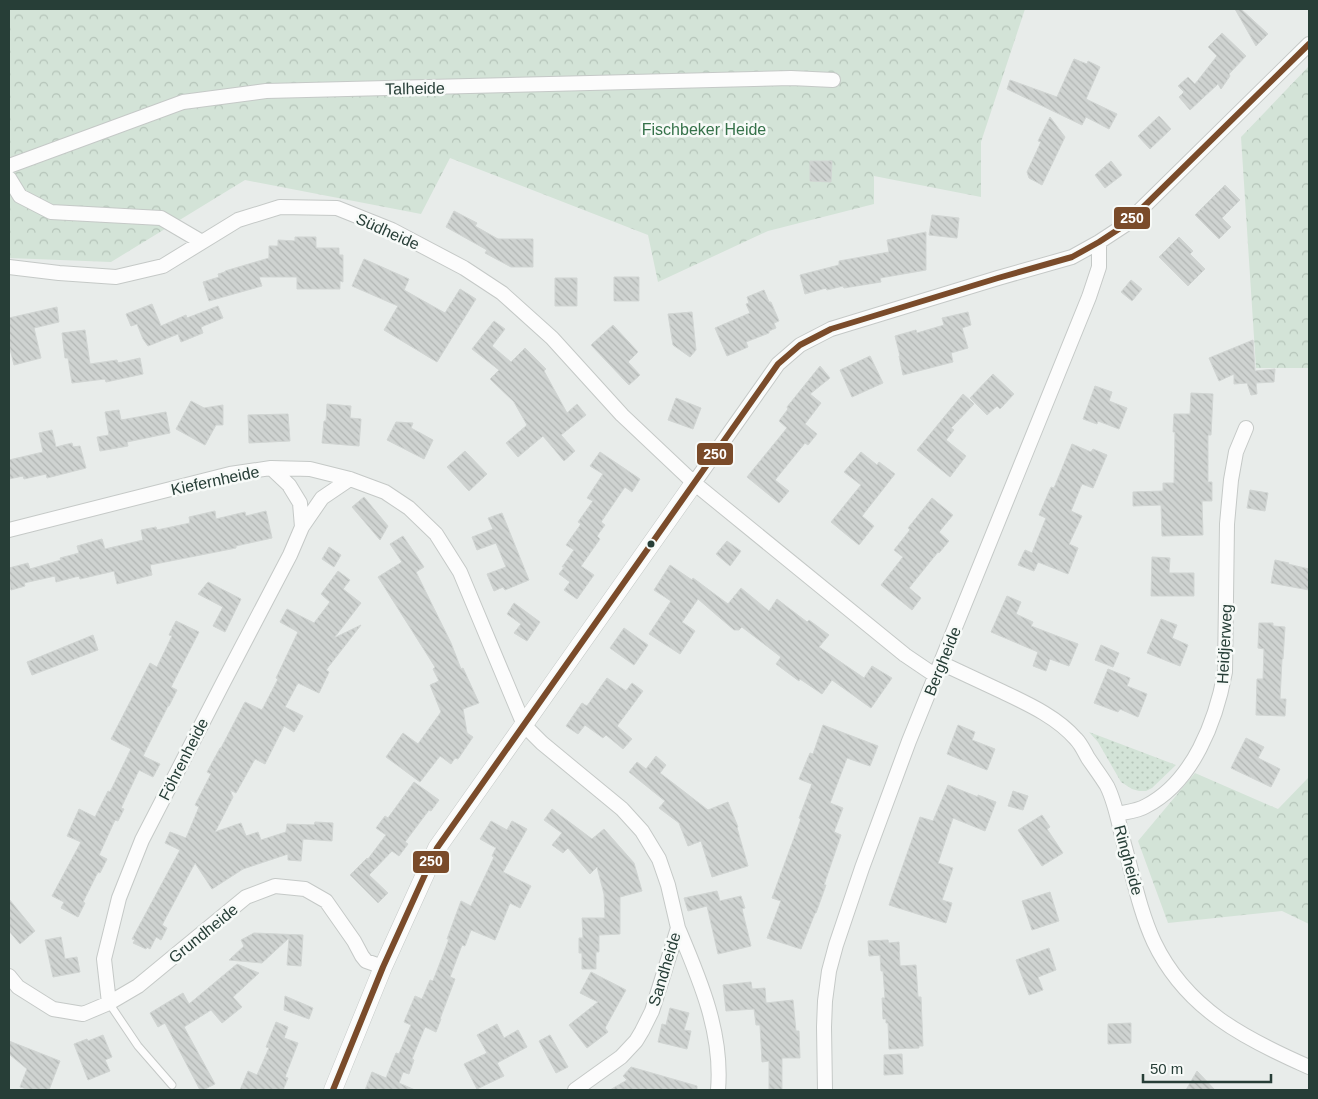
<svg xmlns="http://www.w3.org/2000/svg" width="1318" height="1099" font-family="Helvetica,sans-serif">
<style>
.grass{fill:url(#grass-dots)}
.park{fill:url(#park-crowns)}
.building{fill:url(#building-back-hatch);stroke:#d1d5d3}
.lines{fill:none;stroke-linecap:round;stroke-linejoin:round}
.service-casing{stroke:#c5c9c7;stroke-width:9}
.minor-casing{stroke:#c5c9c7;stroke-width:16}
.tertiary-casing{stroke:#c5c9c7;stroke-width:19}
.service{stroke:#fcfcfc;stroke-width:7}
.minor{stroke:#fcfcfc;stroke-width:14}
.tertiary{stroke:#fcfcfc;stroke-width:18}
.bus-1-casing{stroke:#f7faf8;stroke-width:10}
.bus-1{stroke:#7a4b2a;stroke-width:6}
.bus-dot{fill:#273e37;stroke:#f7faf8;stroke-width:2}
.labels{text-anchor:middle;stroke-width:5;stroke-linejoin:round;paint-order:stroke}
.street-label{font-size:16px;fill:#273e37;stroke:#f7faf8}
.park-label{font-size:16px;fill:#357149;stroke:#f7faf8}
.line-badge{stroke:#f7faf8;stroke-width:2}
.badge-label{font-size:14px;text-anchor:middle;font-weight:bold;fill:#fff}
</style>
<defs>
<pattern id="grass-dots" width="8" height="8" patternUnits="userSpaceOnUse" patternTransform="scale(1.25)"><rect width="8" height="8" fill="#d3e3d7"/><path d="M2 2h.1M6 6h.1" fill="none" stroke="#b5c4b9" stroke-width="1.8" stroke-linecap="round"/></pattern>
<pattern id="park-crowns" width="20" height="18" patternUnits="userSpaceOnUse" patternTransform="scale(1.25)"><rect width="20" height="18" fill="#d3e3d7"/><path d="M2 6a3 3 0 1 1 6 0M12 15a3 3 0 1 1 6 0" fill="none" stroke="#b5c4b9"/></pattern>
<pattern id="building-back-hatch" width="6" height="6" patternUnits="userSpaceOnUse" patternTransform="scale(1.25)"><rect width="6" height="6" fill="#cfd3d1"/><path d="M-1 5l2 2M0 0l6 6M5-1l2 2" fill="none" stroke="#b2b6b4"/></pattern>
</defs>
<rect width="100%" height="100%" fill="#e8ecea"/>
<path class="grass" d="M1089,732l87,33 -24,23 -6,3h-7l-7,-2 -11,-7 -23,-40z"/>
<path class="park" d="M9,9h1016l-44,133v55l-107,-21v28l-106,27 -110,51 -10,-47 -198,-77 -29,56 -176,-34 -134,82 -102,-4z
M1309,66v302h-53l-15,-231z
M1195,773l83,36 31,-32v147l-27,-13 -114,12 -30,-82z"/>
<path class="building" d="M1235,9h6l27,25 -12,12z
M1222,33l24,23 -17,18 1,2 -9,13 -3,-5 -28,26 -11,-13 5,-5 -6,-6 10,-9 7,7 22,-28 -9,-9z
M1074,59l13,5 1,-3 12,6 -14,32 31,15 -8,15 -23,-12 -4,8 -75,-36 3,-9 47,17z
M1159,116l12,13 -21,20 -12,-13z
M1050,117l15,20 -23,48 -13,-7 -2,-6 14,-30 -3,-1z
M810,161h22l-1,21 -21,-1z
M1111,161l11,14 -17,13 -10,-13z
M1225,185l15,15 -18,18 9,9 -12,12 -24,-24z
M454,211l23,12 -2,3 23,13h35v28h-22l-26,-14 2,-3 -41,-23z
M932,215l27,3 -2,20 -28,-3z
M926,232v38l-46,8 1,4 -37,6 -1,-2 -16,4 -1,-2 -21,6 -5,-19 39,-10v-4l50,-9 -2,-12z
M295,237h21v11h23v7h4v27l-3,-1v8h-43v-12h-38l3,9 -53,15 -6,-19 16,-5 -1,-3 7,-2v-1l44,-13v-12h9v-6l17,1z
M1179,237l14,14 -3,3 15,15 -17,17 -29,-29z
M364,259l45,20 -5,11 41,23 15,-24 16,10 -39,63 -53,-32 14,-24 -46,-20z
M614,277h25v24h-25z
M555,278h22v28h-22z
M1131,280l11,9 -10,12 -11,-9z
M764,290l5,12h2l8,19 -5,2 2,5 -7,3v2l-23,9 2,5 -21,9 -12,-28 35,-15 -4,-9 3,-1 -2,-6z
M152,304l9,22 25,-11 1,3 31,-12 5,12 -22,9 2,6 -22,9 -3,-8 -30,12 -5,-7 -6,-15 -6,2 -5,-12z
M57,307l2,15 -25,6 7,30 -27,7 -5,-20v-27z
M692,312l4,38 -6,7 -17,-12 -5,-31z
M968,312l3,13 -9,3 6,20 -17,5 2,9 -50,13 -4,-19h1l-5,-20 21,-6 1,3 27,-8 -2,-7z
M494,321l11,8 -13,17 19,16 14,-14 21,21 -2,2 23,42 10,-9 9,11 -25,20 14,16 -11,10 -21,-25 -25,21 -12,-14 21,-18 -13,-23 -24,-23 9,-9 -27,-21z
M613,325l25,27 -10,10 12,13 -11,10 -38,-40z
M85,330l5,34 27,-4 1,3 22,-5 3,16 -37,8 -1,-3 -33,4 -4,-25h-3l-3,-25z
M1253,340l2,31 20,-2 -1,13 -18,1 1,11 -6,1 -4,-12 -13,1v-10l-15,7 -10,-23z
M870,356l13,27 -31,14 -12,-27z
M820,366l10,12 -20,16 11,9 -16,21 12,10 -9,11 -3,-2 -30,37 14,11 -10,12 -32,-26 40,-49 -8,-7 9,-12 -1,-2z
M993,374l21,20 -14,15 -3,-3 -10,9 -17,-17z
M1095,386l17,6 -3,9 18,7 -8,21 -21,-8 -1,3 -14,-5z
M1191,393l22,1 -2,41h-3v47h4v19h-10l1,34 -41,1 -1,-31 -28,1v-14l30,-1v-8h11l1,-51h-2l1,-18h16z
M963,394l11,10 -23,24 3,2 -8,10 20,16 -16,21 -33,-27z
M676,398l25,10 -8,21 -25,-9z
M191,401l13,7 19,-3v20h-7l-11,20 -29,-16z
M327,404l24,2 -1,12 11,1 -2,27 -37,-3 2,-22h2z
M119,410l2,10 45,-8 4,21 -43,9 1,4 -28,5 -3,-14 12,-2 -4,-23z
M288,414l2,27 -41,2 -1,-28z
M396,422l17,1 -2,5 22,12 -9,19 -37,-19z
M52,430l4,17 16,-4 1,4 7,-1 6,22 -39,10 -1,-4 -22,5 -1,-3 -14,3v-19l34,-8 -4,-19z
M1072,444l19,8 2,-3 14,6 -14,33 -11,-4 -11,27 11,5 -13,28 9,4 -10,26 -30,-12 -4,9 -16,-6 7,-15 7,3 14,-35 -7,-3 12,-28 3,1z
M465,451l22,23 -18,17 -22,-24z
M600,452l40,27 -8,13 -7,-5 -24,35 4,3 -8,11 3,3 -19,27 13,9 -17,24 -13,-9 6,-8 -11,-8 6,-8 -3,1 12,-17 -8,-5 15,-21 -3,-2 15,-21 -6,-3 16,-24 -13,-8z
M861,452l16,13 2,-3 16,12 -33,42 12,10 -15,19 -28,-23 30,-37 -17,-13z
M1250,490l18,3 -3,18 -18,-3z
M364,497l24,29 -8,14 -28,-33z
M932,498l21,17 -14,17 10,9 -10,12 -1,-1 -29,36 12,10 -9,12 -31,-25 22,-28 -9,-7 16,-20 -2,-2z
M215,511l1,8 29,-7 1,4 20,-5 6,27 -36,8v2l-86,17 2,10 -35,9 -3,-13 -34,8 -1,-3 -23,6 -1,-6 -31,7 1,3 -14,4 -2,-10v-12l19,-5 2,6 31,-9 -1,-2 19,-5 -2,-7 25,-7 3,10 38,-9 -2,-10 15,-3 1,3 33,-7 -1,-6z
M502,513l27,67 -24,10 -2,-3 -9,4 -7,-17 19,-7 -10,-24 -19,7 -5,-13 21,-8 -5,-11z
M403,536l21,31 -8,5 35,71 10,26 2,-1 16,35 -16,6 4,24 6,4 -15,22 -3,-1 -4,6 -11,-8 -20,26 -34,-25 17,-24 15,11 23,-32 -11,-27 9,-4 -6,-12 2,-2 -57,-90 24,-15 -12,-18z
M727,541l14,10 -11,15 -14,-12z
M329,547l12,8 -7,12 -12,-8z
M1152,557l18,1 -1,15h25v23h-43z
M1275,560l14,3 -1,1 21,5v21l-38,-7z
M670,565l22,15 1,-2 35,26 13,-16 28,23 8,-12 30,23 2,-2 20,15 -10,12 45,31 8,-12 20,12 -21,30 -39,-28 -10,14 -22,-15 -1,2 -23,-17 5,-7 -39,-30 -3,3h-5l-36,-31 -16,23 13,9 -15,23 -31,-20 22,-33 -17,-11z
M338,571l12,9 -7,9 18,14 -27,35 27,-13 -35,45 3,2 -10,21 -21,-10 -13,24 18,9 -9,16 -10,-6 -19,38 -10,-5 -19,34 -6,-3 3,7 -18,35 26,-9 5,13 12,-4 3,8 25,-8 1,-8 27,1 1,-3 18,1 -1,18 -29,-2 -2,22 -13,-1v-6l-45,15 -31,20 -17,-26 -33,62 5,3 -6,12 -5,-3 -6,12 -3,-2 -1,2 -13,-6 2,-3 -3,-1 48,-89 -15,-7 5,-11 16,6 13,-31 -4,-2 16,-31 -4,-2 13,-24h1l24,-46 17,8 16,-31 -2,-1 22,-46 -18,-10 7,-13 27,14 16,-21 -9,-8z
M208,582l33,17 -16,33 -12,-6 10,-19 -25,-13z
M1007,596l14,6 -5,12 17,8 -2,4 47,18 -9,22 -19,-7 -4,12 -13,-5 5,-14 -47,-20z
M514,603l26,19 -13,19 -13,-8 7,-9 -14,-10z
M1161,619l16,6 -5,13 16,7 -8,21 -33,-13z
M176,621l23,11 -28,55 6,3 -8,16h-1l-25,50 17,8 -7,13 -14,-7 -18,38 3,1 -6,12 -3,-1 -16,35 8,4 -7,14 -2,-1 -15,30 2,1 -7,14 -17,-9 3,-6 -12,-6 29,-54 -14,-6 12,-27 16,8 13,-26 2,1 21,-43 -20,-10 39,-76 7,4 15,-31 -3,-1z
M1259,623h14v3l12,1 -2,32h-1l-2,40h6l-1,17 -29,-1 1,-36h6l1,-30 -6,-1z
M624,628l24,17 -14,20 -24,-17z
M93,635l5,15 -66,25 -5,-13z
M1101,645l18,8 -6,14 -18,-7z
M1108,669l22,9 -3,8 20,8 -9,23 -18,-8 -2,3 -24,-9z
M607,678l19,13 6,-8 11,8 -26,35 15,13 -9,10 -17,-14 -3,3 -18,-13 -7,9 -12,-8 16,-23 5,3z
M823,725l55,21 -8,20 -23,-8 -17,45 13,5 -9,24 7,3 -17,50h2l-10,28h-1l-14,36 -34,-11 14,-37 -9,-3 29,-79 -2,-1 13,-34 -13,-5 11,-26 3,1z
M958,725l17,7 -3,8 23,9 -8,21 -40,-16z
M1246,738l18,9 -6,11 22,11 -9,18 -40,-19z
M656,756l10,9 -6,8 48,37 20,-8 10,25 -1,1 11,38 -36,11 -11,-36 -13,5 -9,-23 -20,-15 6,-7 -36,-29 8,-10 9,7z
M414,782l25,18 -8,11 -2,-1 -24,32 3,2 -9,12 -7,-5 -23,24 19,18 -10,10 -28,-28 17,-17 1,1 18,-24 -10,-7 9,-12 3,2z
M948,785l30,12v-2l18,7 -11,29 -32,-13 -15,45 15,5 -11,32 10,3 -6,20 -57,-18 31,-88 13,4z
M1013,791l15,5 -5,14 -15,-4z
M552,809l40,30 12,-10 30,34 8,28 -22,6v37l-21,1v17h-3v17h-14v-16h-3v-15h4l-1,-20h23l-1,-24 -7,-27 -7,7 -22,-26 -5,5 -11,-8 10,-12 -18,-13z
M1042,815l8,12 -3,2 16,24 -21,13 -24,-36z
M491,821l16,9 5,-9 15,8 -24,43 28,14 -11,22 -10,-5 -15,37 -24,-10 -6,16 -3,-1 -12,32 5,2 -15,40h1l-5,13 -11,-5 -13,32 2,1 -5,14 -6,-2 -4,11 16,7h-50l7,-18 14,6 10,-25 3,1 12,-29 -7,-3 11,-26 7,3 8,-19 3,1 16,-42h-2l14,-38 10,5 23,-49 -2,-1 4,-8 -16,-9z
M717,891l3,10 21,-5 4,12 -3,1 9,37 -33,8 -11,-48 -19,5 -4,-13z
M1050,892l9,29 -27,9 -10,-29z
M9,899l26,32 -15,13 -11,-13z
M254,933l49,2 -2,31 -14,-1 2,-27 -27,25 -33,-3 15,-14 -3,-6z
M61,937l4,22 12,-2 3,15 -27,5 -8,-37z
M888,940l1,3 10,-1 1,24 16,-1 2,32h3l2,49h-4v2l-30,1 -1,-26h-2v-4h-3l-1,-21h3l-2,-27h-2l-1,-16 -11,1 -1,-15z
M1049,948l7,22 -18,7 5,13 -14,5 -13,-35z
M237,964l22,9 -26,24 9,10 -20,16 -11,-13 -27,17 31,57 -12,6h-3l-35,-67 -7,4 -8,-14 33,-20 6,11z
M591,972l35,18 -21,38 3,4 -21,16 -18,-23 29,-23 -18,-9z
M751,982l1,7 13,-1 1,15 27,-3 3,31h3l1,27h-18v32h-13v-29l-7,1 -2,-37h-4l-2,-16 -28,2 -3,-26z
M285,996l28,12 -4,11 -25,-9z
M670,1008l19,5 -5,17 7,1 -4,18 -29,-7 4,-18 4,1z
M276,1022l12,5 -4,11 14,5 -13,34 3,1 -5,12h-43l8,-19 9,4 12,-27 -3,-1z
M1131,1023v20l-23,1v-20z
M497,1024l7,14 14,-8 9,17 -30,16 7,13 -27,13 -13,-25 23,-11 -10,-18z
M103,1035l9,22 -7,3 5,11 -22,9 -14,-36 13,-5 1,2z
M550,1035l18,32 -12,6 -17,-32z
M9,1041l51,20 -11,29h-19l-10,-3 7,-18 -18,-15z
M902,1054l1,20 -19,1v-20z
M631,1067l66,19v4h-87l17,-10 -4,-4z
M1197,1071l18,19h-29z"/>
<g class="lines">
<g class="service-casing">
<path id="service" d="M109,1003l29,43 34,39"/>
</g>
<g class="minor-casing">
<path id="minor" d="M9,166l174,-64 83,-11 525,-13 42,2
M9,178l11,18 31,16 110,6 41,24
M9,267l50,6 57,4 47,-11 75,-46 42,-13 57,1 55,22 72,38 38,25 50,45 70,77 72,68 211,172 31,21
M271,468l18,17 11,18 2,24
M694,483l84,-119 22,-19 31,-16 167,-51 74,-21 27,-15 26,-17 184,-181
M9,530l221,-56 41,-6 39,1 40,10 35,13 24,16 27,26 24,38 64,153 18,18 80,66 20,22 17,28 9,26 10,43 -26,83 -10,20 -6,10 -15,16 -46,33
M941,663c21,10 41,19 62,29 25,12 54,25 73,47 5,5 8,12 12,19 6,9 13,18 19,28 9,18 12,39 17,58 9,32 16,68 30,98 32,67 91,97 155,125
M1117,814c9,-2 21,-3 29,-8 47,-24 70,-85 79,-134l2,-148 4,-44 5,-28 10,-24
M678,928c22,52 45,105 40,162
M9,976l9,11 35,22 30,5 26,-11 29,-17 108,-89 29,-11 30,3 21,12 28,40 8,15 4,5 17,6
M109,1003l-5,-44 15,-61 23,-58 82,-159 66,-126 12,-28 20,-29 28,-19
M825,1090l-1,-63 1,-26 4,-30 7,-26 26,-77 47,-127 180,-444 10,-30v-25"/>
</g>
<g class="tertiary-casing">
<path id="tertiary" d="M333,1090l50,-123 54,-119 257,-365"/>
</g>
<use href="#service" class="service"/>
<use href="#minor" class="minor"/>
<use href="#tertiary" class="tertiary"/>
<g class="bus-1-casing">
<path id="bus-1" d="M333,1090l50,-123 54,-119 341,-484 22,-19 31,-16 167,-51 74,-21 27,-15 26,-17 184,-181"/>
</g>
<use href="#bus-1" class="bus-1"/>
</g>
<circle class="bus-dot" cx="651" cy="544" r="4.5"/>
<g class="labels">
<g class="street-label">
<text transform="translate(415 88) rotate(-1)" y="6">Talheide</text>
<text transform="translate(388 231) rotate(24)" y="6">Südheide</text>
<text transform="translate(215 480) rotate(-12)" y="6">Kiefernheide</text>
<text transform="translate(1224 644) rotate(-87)" y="6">Heidjerweg</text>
<text transform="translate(942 661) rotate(-68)" y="6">Bergheide</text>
<text transform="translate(183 759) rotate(-63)" y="6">Föhrenheide</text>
<text transform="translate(1129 860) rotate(75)" y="6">Ringheide</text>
<text transform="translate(203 933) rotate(-39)" y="6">Grundheide</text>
<text transform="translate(664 969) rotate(-73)" y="6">Sandheide</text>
</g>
<g class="park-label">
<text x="704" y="135">Fischbeker Heide</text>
</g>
</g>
<g class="line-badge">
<rect x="1113" y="206" width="38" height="24" rx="5" fill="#7a4b2a"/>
<rect x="696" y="442" width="38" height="24" rx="5" fill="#7a4b2a"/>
<rect x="412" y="850" width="38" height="24" rx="5" fill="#7a4b2a"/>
</g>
<g class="badge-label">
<text x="1132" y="223">250</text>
<text x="715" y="459">250</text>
<text x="431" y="866">250</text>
</g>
<rect width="1318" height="1099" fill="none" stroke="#273e37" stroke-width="20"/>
<path d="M1143 1074v8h128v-8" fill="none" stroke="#273e37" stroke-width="2.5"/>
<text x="1150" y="1074" font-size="15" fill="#273e37" stroke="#f7faf8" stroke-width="4" paint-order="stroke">50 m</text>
</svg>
